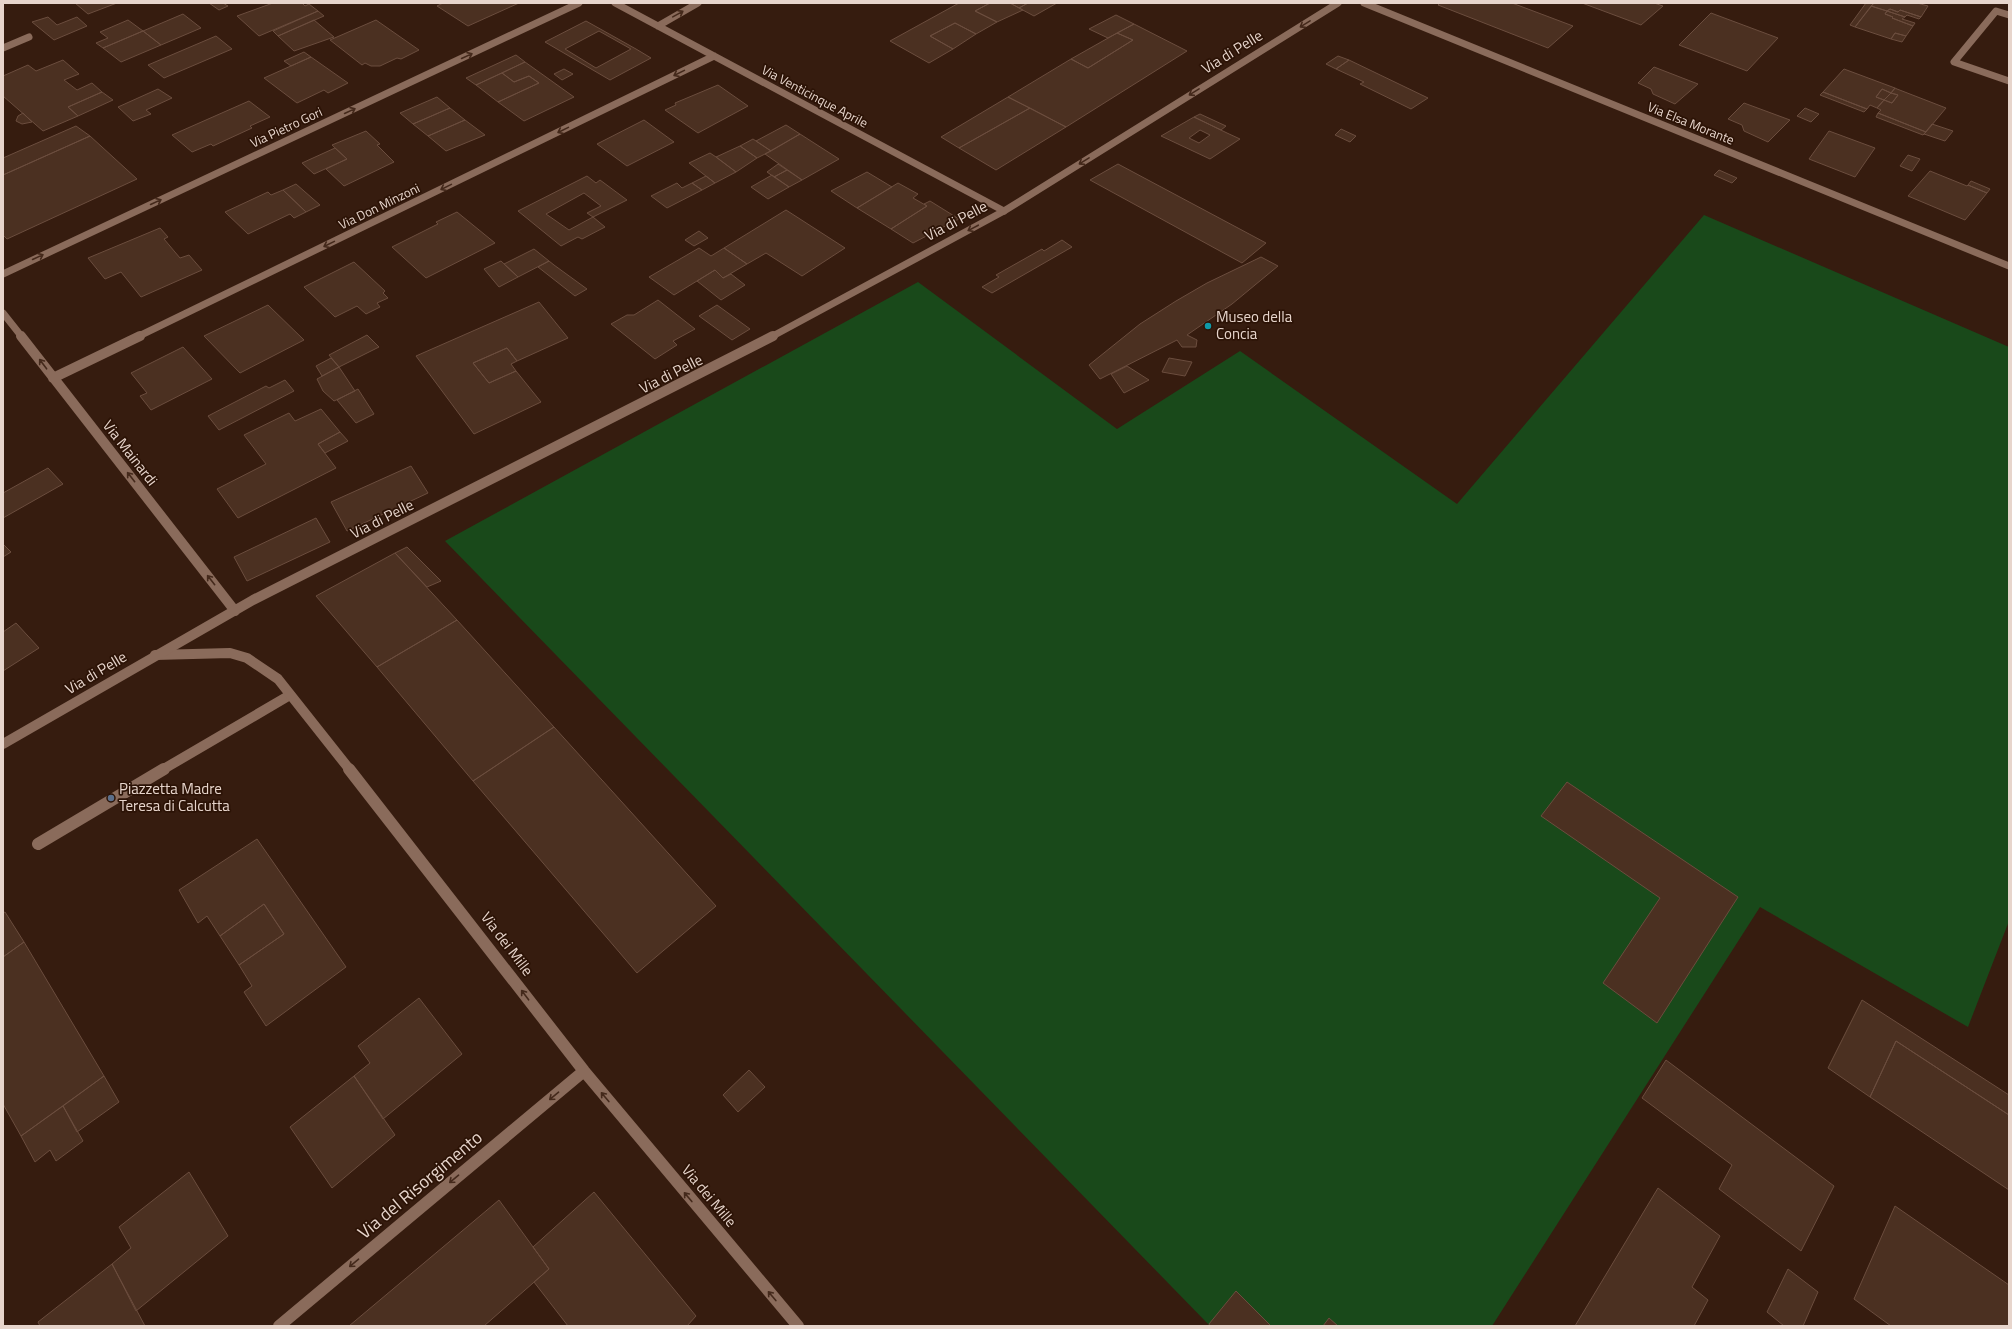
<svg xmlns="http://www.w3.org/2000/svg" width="2012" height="1329" font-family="'Titillium Web',sans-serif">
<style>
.green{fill:#19491a}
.building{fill:#4b3021;stroke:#6b4d3e;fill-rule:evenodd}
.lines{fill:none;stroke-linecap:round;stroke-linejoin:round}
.lane-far2{stroke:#8a6b5b;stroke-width:7}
.lane-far1{stroke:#8a6b5b;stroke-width:10}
.lane{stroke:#8a6b5b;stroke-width:12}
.street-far2{stroke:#8a6b5b;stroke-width:7}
.street-far1{stroke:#8a6b5b;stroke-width:10}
.street{stroke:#8a6b5b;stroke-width:12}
.secondary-far1{stroke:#8a6b5b;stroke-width:7}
.secondary{stroke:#8a6b5b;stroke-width:10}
.oneway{stroke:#44291b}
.culture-dot{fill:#0f9aa8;stroke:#2c1306;stroke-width:1.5}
.service-dot{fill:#5c6f8a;stroke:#2c1306;stroke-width:1.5}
.labels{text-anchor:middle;stroke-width:3.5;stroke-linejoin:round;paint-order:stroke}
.far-street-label{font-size:13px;fill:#e7d5cc;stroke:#2c1306}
.street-label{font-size:15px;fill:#e7d5cc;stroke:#2c1306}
.poi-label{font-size:15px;fill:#e7d5cc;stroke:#2c1306;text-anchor:start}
.near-street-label{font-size:18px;fill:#e7d5cc;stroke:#2c1306}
</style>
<rect width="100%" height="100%" fill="#361c0f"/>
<path class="green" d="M1704,215l305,132v574l-41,106 -208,-120 -268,419h-282l-765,-785 473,-259 199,147 123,-78 217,153z"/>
<path class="building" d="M75,3h42l-29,11z
M209,3h14l5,3 -9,4z
M273,3h29l3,3 4,-2 9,7 -59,25 -22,-20z
M443,3h76l-51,23 -31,-20z
M959,3h31l-15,8 22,11 -21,12 -21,-11 -25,13 23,13 -24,14 -39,-22z
M990,3h20l13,7 -26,12 -22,-11z
M1010,3h18l-9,5z
M1028,3h29l-23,13 -15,-8z
M1440,3h72l61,23 -25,22 -110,-43z
M1582,3h72l9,3 -22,19z
M1866,3h8l-19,24 -5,-2z
M1874,3h43l11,3 -7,11 -21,-7 -2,2 -8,-3 -3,2 -16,-5z
M1871,6l16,5 -2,3 8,3 -1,1 21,8 -7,10 -11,-3 -4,6 -36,-12z
M1890,9l8,3 2,-2 21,7 -2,2 -12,-4 -2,2 -18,-6z
M318,11l6,5 -46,20 -5,-5z
M1887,11l18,6 -3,2 13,4 -2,3 -21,-8 1,-1 -8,-3z
M1711,13l67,25 -31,33 -68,-26z
M183,14l18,14 -40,17 -18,-14z
M1116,15l18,9 -26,14 -19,-9z
M48,17l9,8 20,-8 10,9 -33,14 -22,-18z
M128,20l15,11 -40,17 -7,-5 12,-5 -8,-6z
M314,20l20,17 -40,14 -16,-15z
M376,20l43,30 -18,9 -4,-1 -17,8h-9l-6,-3 -3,2 -32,-25z
M586,21l50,28 15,9 -41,22 -65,-38zM599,31l32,18 -35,19 -31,-19z
M955,23l21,11 -23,15 -23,-13z
M1134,24l53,27 -121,76 -58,-30 63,-38 17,9 45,-28 -16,-7z
M143,31l18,14 -40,17 -18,-14z
M1117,33l16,7 -45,28 -17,-9z
M1895,33l11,3 -4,6 -11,-3z
M216,36l16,13 -68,29 -16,-13z
M304,52l7,5 -20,9 -7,-5z
M516,55l9,7 -49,23 -10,-7z
M1338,56l11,4 -13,9 -10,-5z
M311,57l37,26 -20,10 -4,-3 -27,13 -33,-25z
M63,60l16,14 -15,6 13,10 15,-7 10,9 -34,15 10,9 -35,15 -40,-35v-20l25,-11 8,6z
M1349,60l79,38 -17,11 -51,-25 4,-2 -28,-13z
M525,62l49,35 -50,24 -26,-19 41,-19 -10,-7 -15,6 -12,-9z
M1654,67l44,17 -23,20 -22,-10 -2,-5 -13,-6z
M564,69l9,5 -11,6 -8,-6z
M1844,69l51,19 -4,5 -9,-4 -6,8 8,3 -7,8 -7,-3 -3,4 -44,-17z
M502,73l12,9 15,-6 10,7 -41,19 -22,-17z
M718,85l30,21 -50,27 -33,-23 11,-5 -1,-2z
M1895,88l2,1 49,19 -20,24 -48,-19 3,-3 -4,-2 7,-8 8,3 6,-8 -7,-2z
M158,89l14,9 -26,12 5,4 -18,7 -15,-14z
M1882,89l9,4 -7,7 -8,-3z
M102,92l11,8 -35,16 -10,-9z
M1823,92l44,17 -3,3 -44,-17z
M1891,93l7,2 -6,8 -8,-3z
M437,97l13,11 -37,16 -13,-11z
M1008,97l22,11 -71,40 -18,-11z
M249,101l21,16 -20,9 2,2 -39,18 -2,-2 -19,8 -20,-17z
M1744,103l46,17 -22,22 -24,-11 -2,-6 -14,-6z
M450,108l15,12 -37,16 -15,-12z
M1030,108l36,19 -70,43 -37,-22z
M1805,108l14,6 -8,8 -14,-6z
M23,113l9,9 -10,2 -6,-3 2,-5z
M1878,113l48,19 -3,3 -47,-18z
M1200,114l26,12 -5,4 -27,-13z
M1194,117l33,16 13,6 -30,20 -49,-23zM1200,130l10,5 -11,8 -10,-5z
M465,120l20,15 -39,16 -18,-15z
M644,120l30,22 -47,24 -30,-22z
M1932,124l21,7 -8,10 -21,-7z
M786,125l14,9 -29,17 -15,-10z
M76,126l14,10 -87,39v-17z
M1341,129l15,7 -6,6 -15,-7z
M366,131l14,13 -3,1 17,17 -50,24 -18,-17 21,-10 -15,-14z
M1829,131l46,17 -20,29 -46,-18z
M800,134l39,25 -37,21 -37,-26z
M90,136l47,43 -130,60 -4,-4v-60z
M753,139l18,12 -14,7 -17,-12z
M740,146l17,12 -21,14 -20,-15z
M335,148l12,11 -33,15 -12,-11z
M710,153l6,4 20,15 -21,11 -26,-20z
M1908,155l12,4 -8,12 -12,-5z
M778,164l9,6 -13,7 -7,-5z
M1118,164l148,79 -24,20 -152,-83z
M787,170l15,10 -13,7 -15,-10z
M1719,170l18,8 -5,5 -18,-8z
M1930,171l37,15 1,-1 19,8 -22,27 -57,-24z
M867,172l25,15 -35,21 -26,-17z
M772,175l17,12 -21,12 -17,-12z
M587,176l9,7 4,-3 27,20 -34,17 12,10 -23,12 -4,-2 -17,9 -43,-35zM584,193l17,13 -14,7 6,4 -24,13 -23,-16z
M706,176l9,7 -13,7 -10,-7z
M1971,181l19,8 -3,4 -19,-8z
M677,183l5,5 10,-5 10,7 -35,18 -16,-12z
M898,183l20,11 -5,4 14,8 -36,23 -34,-21z
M296,184l24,21 -14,7 -23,-22z
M283,190l23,22 -12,6 -4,-4 -42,20 -23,-22 43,-20 3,3z
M930,201l29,18 -46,24 -22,-14 36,-23 -3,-2z
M786,210l59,38 -43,28 -36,-23 -19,11 -23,-16z
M457,212l38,31 -69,35 -34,-31 46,-23 -2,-2z
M160,228l8,9 -4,2 16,19 9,-3 13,15 -61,27 -20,-25 -16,7 -17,-21z
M699,231l9,7 -14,8 -9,-6z
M1062,240l10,7 -80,46 -10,-6 17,-10 -3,-2 46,-26 2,2z
M699,248l12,8 13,-8 23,16 -24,14 -8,-8 -41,25 -25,-18z
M534,249l15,12 -31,16 -14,-13z
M1261,257l17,9 -46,38 -45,31 10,5 -1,7h-14l-5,-7 -77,39 -11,-14 51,-41 36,-23 31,-18z
M501,261l17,16 -19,10 -15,-18z
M549,261l5,4 33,24 -12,7 -37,-29z
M354,262l31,29 -2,2 5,5 -11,5 3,4 -14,7 -9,-8 -22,11 -31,-30z
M715,270l8,8 8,-4 14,11 -24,15 -24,-19z
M658,300l37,29 -22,12 4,4 -22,14 -44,-35 16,-9h7z
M539,302l29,36 -51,23 -10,-13 -34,15 16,20 27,-12 25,31 -67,32 -58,-78z
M268,305l36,35 -64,33 -36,-37z
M717,305l33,24 -18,11 -33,-24z
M367,335l12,12 -40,20 -10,-12z
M183,347l29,32 -61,31 -11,-14 7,-3 -16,-20z
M507,348l10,13 -6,3 5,7 -27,12 -16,-20z
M331,358l8,9 -17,9 -6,-10z
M1169,358l23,4 -7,14 -23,-4z
M1127,366l22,14 -25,13 -13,-19z
M339,367l16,24 -21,10 -11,-10 -6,-12z
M285,380l9,11 -75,39 -11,-14 58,-30 3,2z
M358,389l16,25 -18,9 -19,-23z
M321,409l19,23 -22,12 18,24 -98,50 -21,-29 49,-25 -22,-29 45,-22 6,8z
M340,432l8,9 -23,12 -7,-9z
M411,466l17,27 -81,38 -16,-29z
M48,468l15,16 -60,34v-25z
M316,518l14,24 -83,39 -13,-24z
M3,544l8,8 -8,5z
M407,547l34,34 -14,6 -32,-34z
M395,553l62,67 -80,47 -61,-71z
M457,620l97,107 -81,54 -96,-114z
M16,623l23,25 -36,23v-39z
M554,727l162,179 -79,67 -164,-192z
M1567,782l171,115 -81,126 -54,-40 57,-85 -119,-82z
M257,839l89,128 -80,59 -22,-34 8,-6 -13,-21 45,-31 -20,-30 -44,32 -13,-20 -9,7 -19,-33z
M264,904l20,30 -45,31 -19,-29z
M5,912l19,30 -21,15v-44z
M24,942l80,134 -83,60 -18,-32v-147z
M419,998l43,56 -79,65 -29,-43 16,-13 -12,-17z
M1862,1000l147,95v20l-113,-74 -26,56 -42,-29z
M1896,1041l113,74v75l-139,-93z
M1666,1060l168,126 -33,65 -82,-62 13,-24 -90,-67z
M749,1070l16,17 -27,25 -15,-17z
M104,1076l15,26 -42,30 -14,-26z
M354,1076l41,59 -63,53 -42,-61z
M63,1106l20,35 -27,20 -6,-11 -15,12 -14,-26z
M189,1172l39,64 -92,75 -24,-47 19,-16 -12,-21z
M1658,1188l62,48 -28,51 16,13 -14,26h-119z
M594,1192l102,124 -9,10h-119l-34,-44 15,-13 -16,-22z
M499,1200l50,69 -65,57h-135z
M1895,1206l114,79v41h-118l-37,-27z
M112,1264l33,62h-105l-2,-4z
M1788,1269l30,23 -15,34h-19l-17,-14z
M1236,1291l35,35h-61l-1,-2z
M1329,1318l9,8h-15z"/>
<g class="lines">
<path class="lane-far2" d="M3,48l26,-11"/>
<path class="lane-far1" d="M162,770l128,-75"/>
<path class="lane" d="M38,844l126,-75"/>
<path class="street-far2" d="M615,3l389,208
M1364,3l645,263
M2009,15l-13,-4 -42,51 55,19
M658,26l40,-23
M3,274l576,-271
M3,313l19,24
M137,337l577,-281"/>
<path class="street-far1" d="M21,336l214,275
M53,378l87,-42
M155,655l75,-2 17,5 31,21 72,91"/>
<path class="street" d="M349,769l235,302 214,255
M279,1326l305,-255"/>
<path class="secondary-far1" d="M771,337l233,-126 334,-208"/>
<path class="secondary" d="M3,744l250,-144 520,-264"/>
</g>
<defs><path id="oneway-shaft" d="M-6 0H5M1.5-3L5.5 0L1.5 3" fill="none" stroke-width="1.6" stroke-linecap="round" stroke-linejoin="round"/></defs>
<g class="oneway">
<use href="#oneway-shaft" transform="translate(678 14) rotate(-29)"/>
<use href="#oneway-shaft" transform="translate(1305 24) rotate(148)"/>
<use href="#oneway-shaft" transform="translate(467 56) rotate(-25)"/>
<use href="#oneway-shaft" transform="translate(679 73) rotate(154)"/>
<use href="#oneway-shaft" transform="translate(1194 92) rotate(148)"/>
<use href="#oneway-shaft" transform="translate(350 111) rotate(-25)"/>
<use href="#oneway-shaft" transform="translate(563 130) rotate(154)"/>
<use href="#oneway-shaft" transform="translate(1084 161) rotate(148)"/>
<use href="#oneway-shaft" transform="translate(446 187) rotate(154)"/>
<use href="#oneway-shaft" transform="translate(156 202) rotate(-25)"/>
<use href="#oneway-shaft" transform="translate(973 228) rotate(152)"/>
<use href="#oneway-shaft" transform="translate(329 244) rotate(154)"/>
<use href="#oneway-shaft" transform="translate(38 257) rotate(-25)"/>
<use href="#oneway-shaft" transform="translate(43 364) rotate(-127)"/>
<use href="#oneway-shaft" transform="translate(131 477) rotate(-128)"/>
<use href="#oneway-shaft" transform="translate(211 580) rotate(-128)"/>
<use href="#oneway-shaft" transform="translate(525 995) rotate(-127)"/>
<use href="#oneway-shaft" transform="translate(554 1096) rotate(140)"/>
<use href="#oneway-shaft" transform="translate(605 1097) rotate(-130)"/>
<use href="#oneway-shaft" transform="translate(454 1179) rotate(140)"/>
<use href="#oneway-shaft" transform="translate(688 1197) rotate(-130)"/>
<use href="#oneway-shaft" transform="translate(354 1263) rotate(140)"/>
<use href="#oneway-shaft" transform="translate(772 1296) rotate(-130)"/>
</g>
<circle class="culture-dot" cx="1208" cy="326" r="4"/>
<circle class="service-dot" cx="111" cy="798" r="4"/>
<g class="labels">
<g class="far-street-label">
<text transform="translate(815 96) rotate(28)" y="5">Via Venticinque Aprile</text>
<text transform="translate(1691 123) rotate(22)" y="5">Via Elsa Morante</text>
<text transform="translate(286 127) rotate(-25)" y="5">Via Pietro Gori</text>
<text transform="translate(379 206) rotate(-26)" y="5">Via Don Minzoni</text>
</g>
<g class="street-label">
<text transform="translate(1232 52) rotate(-32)" y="5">Via di Pelle</text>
<text transform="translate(956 221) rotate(-28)" y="5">Via di Pelle</text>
<text transform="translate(671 374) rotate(-27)" y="5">Via di Pelle</text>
<text transform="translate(130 453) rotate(52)" y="5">Via Mainardi</text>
<text transform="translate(382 519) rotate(-27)" y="5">Via di Pelle</text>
<text transform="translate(96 673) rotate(-31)" y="5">Via di Pelle</text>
<text transform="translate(507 944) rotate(53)" y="5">Via dei Mille</text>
<text transform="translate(709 1196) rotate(50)" y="5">Via dei Mille</text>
</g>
<g class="poi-label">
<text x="1216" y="322">Museo della<tspan x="1216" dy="17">Concia</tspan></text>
<text x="119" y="794">Piazzetta Madre<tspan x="119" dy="17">Teresa di Calcutta</tspan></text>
</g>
<g class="near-street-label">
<text transform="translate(420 1185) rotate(-40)" y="6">Via del Risorgimento</text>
</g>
</g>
<rect width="2012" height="1329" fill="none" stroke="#e7d5cc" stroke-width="8"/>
</svg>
